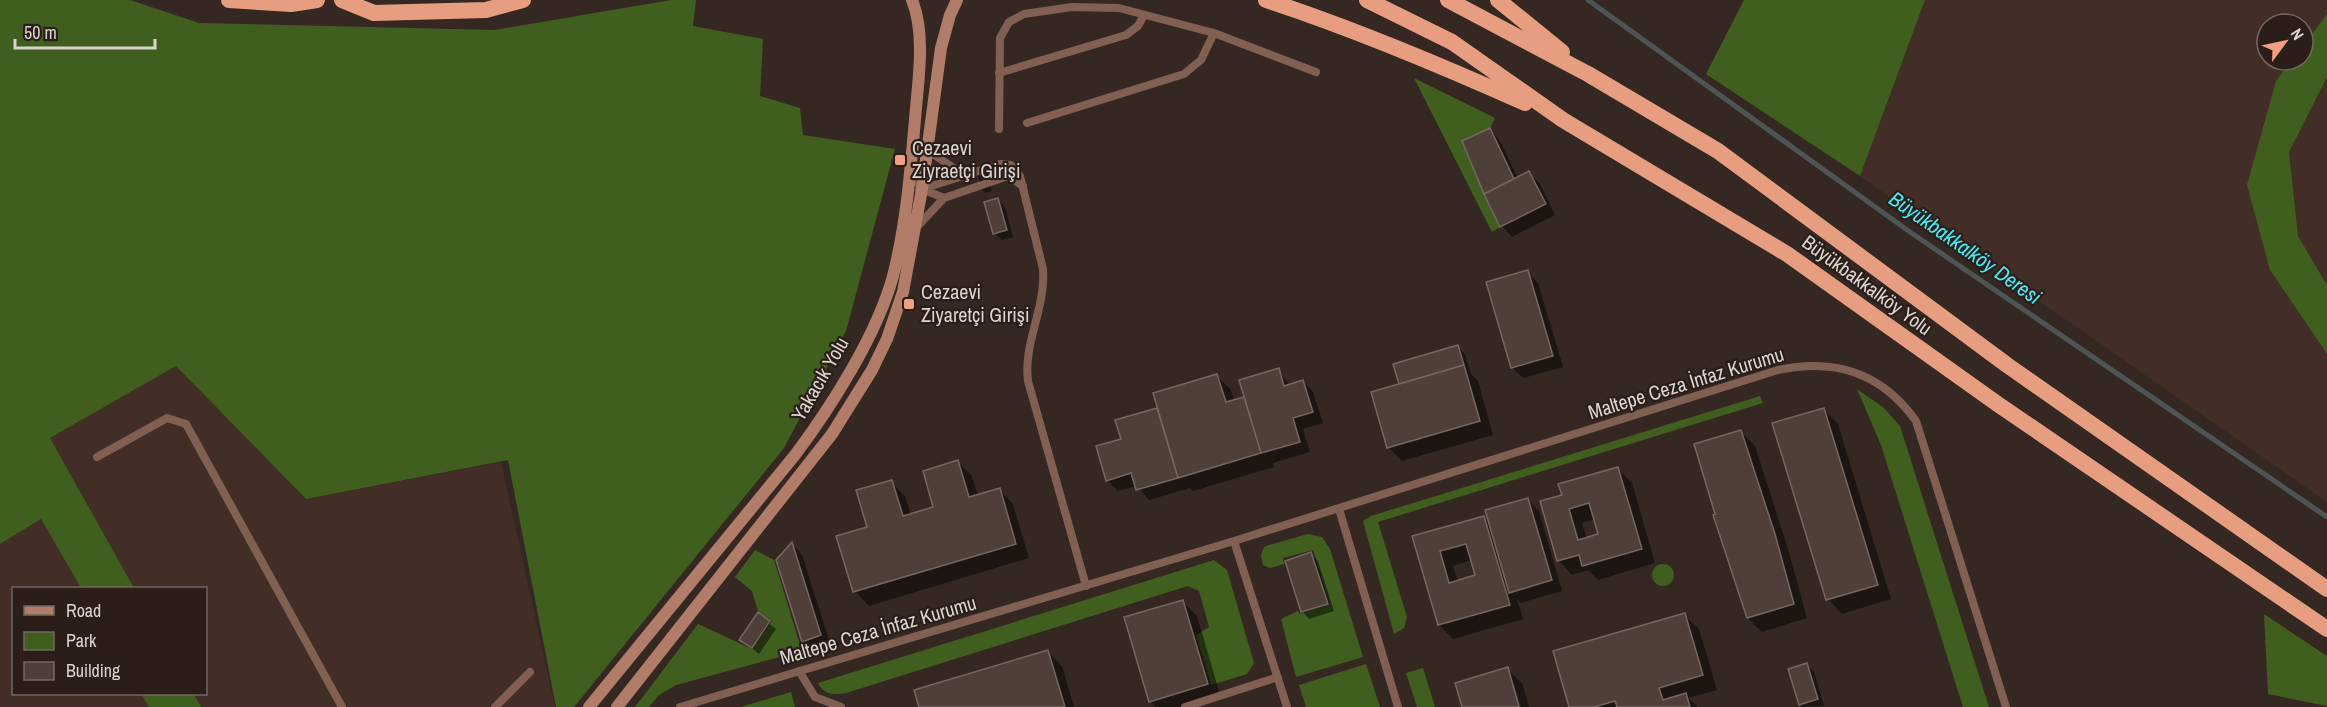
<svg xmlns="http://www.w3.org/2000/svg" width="2327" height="707" font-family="'Archivo Narrow',sans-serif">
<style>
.built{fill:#422e26}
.green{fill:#405f1f}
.shadow{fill:#0007;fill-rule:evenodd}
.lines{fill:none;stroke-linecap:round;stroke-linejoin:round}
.stream{stroke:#4c5554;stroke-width:5}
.building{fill:#4e4039;stroke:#766660;stroke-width:1.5;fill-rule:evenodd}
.service{stroke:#816053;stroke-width:8}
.secondary{stroke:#b17d68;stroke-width:12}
.trunk{stroke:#e79d7f;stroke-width:16}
.poi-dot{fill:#f39f82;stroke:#2b1e19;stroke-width:2}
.labels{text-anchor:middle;stroke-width:4.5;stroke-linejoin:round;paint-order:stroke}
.poi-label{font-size:20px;fill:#dcd4d0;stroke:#2b1e19;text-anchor:start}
.street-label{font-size:20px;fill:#dcd4d0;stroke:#2b1e19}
.water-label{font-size:21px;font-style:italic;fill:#3feef8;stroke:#2b1e19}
</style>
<rect width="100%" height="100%" fill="#352822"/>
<path class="built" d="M1925,0h402v14l-24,32v-22h-36v36h25l-16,21 -6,189 57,84v148l-467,-326z
M2327,77v208l-29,-49 -9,-84z
M176,366l130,133 195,-37 54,245h-354l-7,-13h12v-106h-72l-84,-150z
M41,519l40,69h-67v106h127l8,13h-149v-163z"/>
<path class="green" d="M0,0h130l69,23 296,7 176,-30h25l-3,26 70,13 -3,57 40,12 3,27 92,14 -49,182 -62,117 -210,259h-18l-48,-247 -202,39 -130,-133 -126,72 84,150h-53l-40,-69 -41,25z
M1744,0h181l-65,176 -154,-102z
M2327,14v63l-38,75 9,84 29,49v69l-57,-84 -23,-85 29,-104 16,-21h11v-14z
M1414,78l81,40 -5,10 -28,13 38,86 -8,5z
M1857,389l27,19 16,18 89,281h-26l-82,-262z
M1760,396l3,7 -385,119 29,95 -3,11 -10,6 -31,-113 8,-5z
M1308,534l14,3 8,12 33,108 -67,20 -15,-58 17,-8 2,3 30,-10 -17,-54 -30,8 1,6 -14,4 -7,-3 -2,-10 3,-8 5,-2z
M755,550l19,10 28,91 -126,34 -17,10 -10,12h-14l63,-83 54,25 20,-28 -14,-10 -6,-20 -17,-14z
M1214,560l13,10 27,93 -7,11 -36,11 -15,-50 13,-8 -10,-36 -11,-5 -342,107c-12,2 -22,2 -28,-10z
M1652 575a11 11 0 1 1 22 0a11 11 0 1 1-22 0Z
M2264,614l63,42v50l-59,-12z
M1366,664l14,43h-74l-7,-22z
M1423,668l12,39h-18l-11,-34z
M791,692l4,15h-54z
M141,694h53l7,13h-52z"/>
<path class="shadow" d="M1490,130l10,11 18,38 11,-6 11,11 15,31 -43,22 -10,-11z
M986,175l6,16 -8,2 -6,-17z
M998,199l7,8 8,30 -11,3 -7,-7z
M1527,272l11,11 25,84 -40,11 -10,-10z
M1458,347l7,7 6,20 7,7 15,54 -91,26 -14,-14 14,-62z
M1278,370l12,15 13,-4 10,11 10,31 -20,6 7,23 -37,11 1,4 -81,24 -3,-3 -41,12 -12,-14 -19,5 -11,-11 16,-40 -6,-19 42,-12 58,-33 14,14 3,11 12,-3z
M1823,409l15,15 53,175 -49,15 -14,-15z
M1740,431l15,15 33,103 19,69 -45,14 -14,-14z
M958,462l14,14 6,20 21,-7 14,15 16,54 -160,48 -14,-15 14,-63 22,-46 14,14 6,19 24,-7z
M1618,469l14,14 23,80 -57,17 -10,-10 -16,5 -14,-15 5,-64zM1595,519l4,16 -12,4 -5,-16z
M1528,500l11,11 23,80 -41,12 -4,-4 6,20 -70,20 -14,-14 -25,-88 70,-20 7,8zM1472,560l5,16 -19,6 -5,-16z
M792,544l10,11 29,91 -17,6 -11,-11z
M1311,554l7,7 16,50 -25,8 -7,-8z
M1182,601l15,15 24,82 -28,9h-37l-6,-6z
M758,615l18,14 -17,25 -18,-15z
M1684,615l15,14 18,61 -29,8 10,9h-127z
M1048,652l14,14 12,41h-154z
M1807,665l7,7 10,34 -21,1 -3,-2 -10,-35z
M1507,669l15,14 7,24h-8l-7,-23h-3l7,23h-55z"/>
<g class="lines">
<path class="stream" d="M1588,0l322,232 417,285"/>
</g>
<path class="building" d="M1490,128l24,51 -30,15 -22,-53z
M1529,171l17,33 -46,23 -16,-33z
M998,198l9,32 -14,4 -9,-32z
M1528,270l25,86 -42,12 -25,-86z
M1458,345l6,20 -65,19 -6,-20z
M1464,365l16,56 -93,27 -16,-56z
M1279,368l5,18 19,-6 10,32 -20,6 7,24 -39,11 -22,-73z
M1217,374l9,28 18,-5 17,56 -83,25 -25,-85z
M1157,408l21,70 -42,12 -5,-17 -25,8 -10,-35 25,-7 -6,-19z
M1824,408l54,177 -52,15 -54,-177z
M1741,430l34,104 19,70 -47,14 -34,-103 2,-1 -21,-70z
M958,460l11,37 31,-9 16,56 -163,48 -17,-56 31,-9 -11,-37 36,-10 11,36 30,-9 -10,-36z
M1618,467l24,82 -60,17 -3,-11 -22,6 -17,-60 22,-6 -4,-11zM1589,503l9,31 -20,6 -9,-31z
M1528,498l24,82 -43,13 -24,-83z
M1484,516l26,89 -72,20 -26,-89zM1466,544l9,31 -26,8 -9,-32z
M792,542l29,93 -19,7 -26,-82z
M1311,552l17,52 -27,8 -16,-51z
M1183,600l25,84 -59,18 -25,-85z
M758,612l12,9 -18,27 -13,-8z
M1685,613l18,62 -44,13 4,12 23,-7 4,14h-73l-2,-6 -21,6h-25l-16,-56z
M1048,650l17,57h-146l-5,-17z
M1807,663l11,36 -19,6 -11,-36z
M1508,667l11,40h-57l-7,-24z"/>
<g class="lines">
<path class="service" d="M999,73l127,-38 12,-9 6,-11
M1027,123l157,-49 17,-14 13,-27
M999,129l1,-91 9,-16 15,-8 48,-7 47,1 95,25 102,39
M927,150l37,25
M910,173l12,16 22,9 64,-22 15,10
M919,190l81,-26 11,1 9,11 23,93c3,39 -20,74 -15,112l58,205
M915,229l29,-31
M97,457l70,-39 19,6 156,283
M1339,509l59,198
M1234,541l53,166
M799,671l16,26 26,10
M495,707l35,-35
M680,707l554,-166 544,-171c57,-12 103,2 138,51l90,286
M1185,707l93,-30"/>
<path class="secondary" d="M589,707l206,-252c36,-48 82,-120 98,-179 14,-54 18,-112 23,-168 3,-33 9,-76 -4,-108
M617,707l215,-273 40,-64 15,-31 16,-47 19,-103 19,-141 9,-33 7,-15"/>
<path class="trunk" d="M229,0l62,4 26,-4
M342,0l32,13 112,-3 37,-10
M1266,0c89,29 174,65 259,103
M1367,0l85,42 111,78 224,134 212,151 328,224
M1448,0l140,74 130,77 289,214 320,224
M1498,0l64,52"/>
</g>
<g class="poi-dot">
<rect x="894" y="154" width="12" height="12" rx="3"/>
<rect x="903" y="298" width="12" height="12" rx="3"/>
</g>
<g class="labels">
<g class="poi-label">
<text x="912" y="155">Cezaevi<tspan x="912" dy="23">Ziyraetçi Girişi</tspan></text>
<text x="921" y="299">Cezaevi<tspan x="921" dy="23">Ziyaretçi Girişi</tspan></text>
</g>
<g class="street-label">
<text transform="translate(1867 285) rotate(36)" y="7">Büyükbakkalköy Yolu</text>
<text transform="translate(820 379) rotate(-60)" y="7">Yakacık Yolu</text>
<text transform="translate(1686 383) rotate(-17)" y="7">Maltepe Ceza İnfaz Kurumu</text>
<text transform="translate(878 630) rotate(-16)" y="7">Maltepe Ceza İnfaz Kurumu</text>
</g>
<g class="water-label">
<text transform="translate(1965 248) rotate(35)" y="7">Büyükbakkalköy Deresi</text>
</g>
</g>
<rect x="12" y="587" width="195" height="108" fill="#2b1e19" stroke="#726762" stroke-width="1.5"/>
<rect x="24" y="606" width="30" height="9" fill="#b17d68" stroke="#726762" stroke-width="1.5"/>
<text x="66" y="617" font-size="18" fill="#dcd4d0">Road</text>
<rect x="24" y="632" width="30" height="18" fill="#405f1f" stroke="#726762" stroke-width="1.5"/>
<text x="66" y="647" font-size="18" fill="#dcd4d0">Park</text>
<rect x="24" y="662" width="30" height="18" fill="#4e4039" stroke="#726762" stroke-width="1.5"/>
<text x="66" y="677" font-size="18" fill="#dcd4d0">Building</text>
<g transform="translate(2285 42) rotate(57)"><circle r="28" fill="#2b1e19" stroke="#726762" stroke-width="1.5"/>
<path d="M0-4.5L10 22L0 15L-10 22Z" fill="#f39f82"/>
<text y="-9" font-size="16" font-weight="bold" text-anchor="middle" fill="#dcd4d0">N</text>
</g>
<path d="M15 39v9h140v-9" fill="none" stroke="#dcd4d0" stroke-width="3"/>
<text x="24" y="39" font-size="18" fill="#dcd4d0" stroke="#2b1e19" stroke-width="4.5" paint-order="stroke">50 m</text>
</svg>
